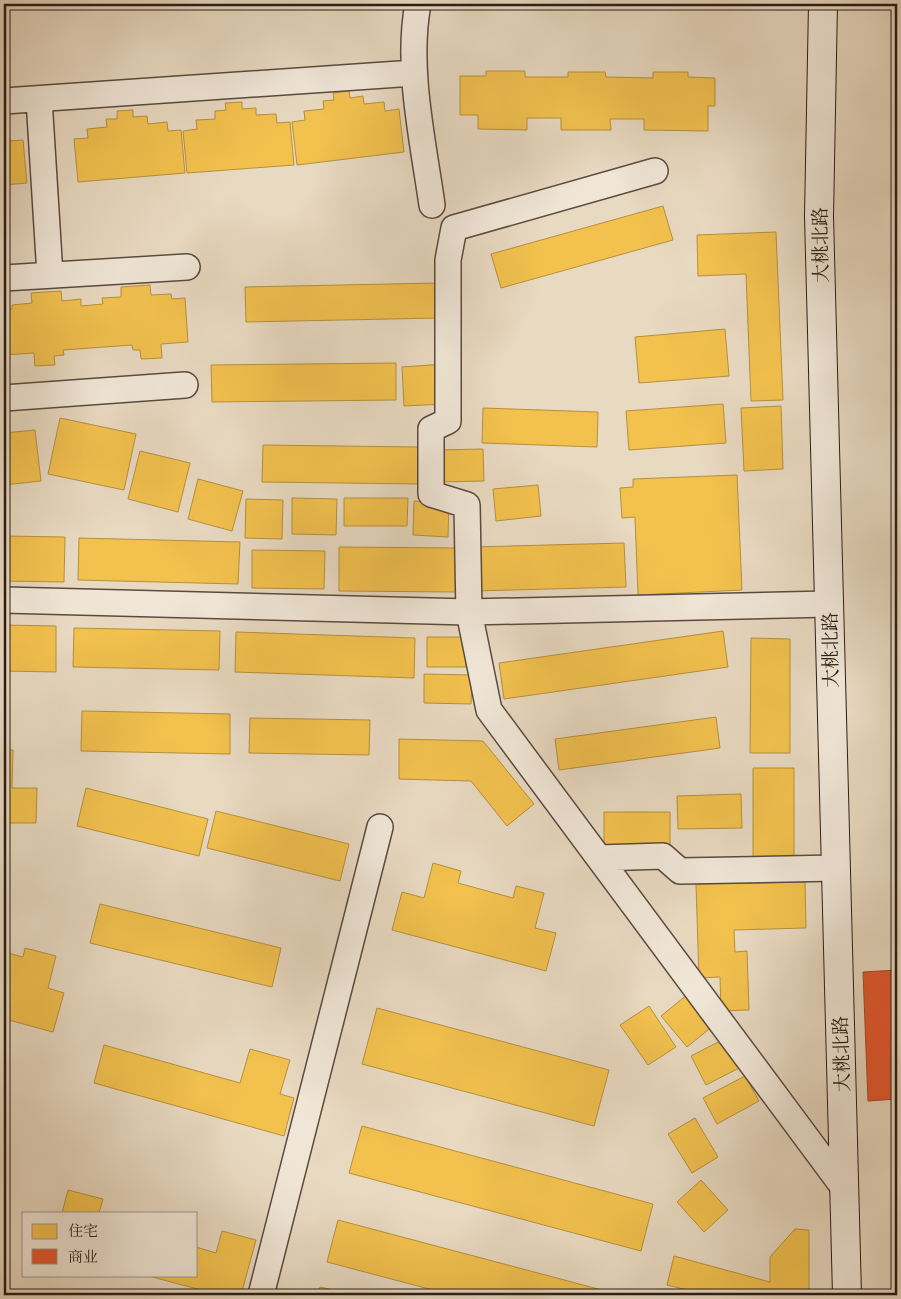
<svg xmlns="http://www.w3.org/2000/svg" width="901" height="1299" font-family="'EB Garamond','Noto Serif SC',serif">
<style>
.homes{fill:#f2c14e;stroke:#b6903d}
.shops{fill:#e4572e;stroke:#ac4526}
.lines{fill:none;stroke-linecap:round;stroke-linejoin:round}
.street-casing{stroke:#5a4b3f;stroke-width:28}
.secondary-casing{stroke:#2a1c14;stroke-width:30}
.street{stroke:#f0e6d7;stroke-width:25}
.secondary{stroke:#f0e6d7;stroke-width:28}
.labels{text-anchor:middle;stroke-width:5;stroke-linejoin:round;paint-order:stroke}
.street-label{font-size:19px;fill:#2a1c14;stroke:#f0e6d7}
</style>
<rect width="100%" height="100%" fill="#e8d9c1"/>
<filter id="stains"><feTurbulence type="fractalNoise" baseFrequency=".004" numOctaves="4"/><feColorMatrix values="0 0 0 0 .2 0 0 0 0 .09 0 0 0 0 .02 0 0 0 .5 -.17"/></filter>
<radialGradient id="worn" r=".72"><stop offset=".6" stop-color="#630" stop-opacity="0"/><stop offset="1" stop-color="#630" stop-opacity=".3"/></radialGradient>
<path class="homes" d="M486,71h39v6h43v-5h37l1,5 47,1v-6h35v5l27,1v28h-7v25l-64,-1v-11h-34l1,11h-50v-12h-34v12l-49,-1v-14h-18v-39h26z
M349,91l1,7 13,-2 1,8 20,-2 1,9 14,-2 5,43 -107,13 -5,-43 13,-2 -1,-9 20,-2 -1,-8 11,-1 -1,-7z
M242,102v7l14,-1v7l20,-1 1,9 13,-1 4,43 -107,8 -4,-42 14,-2 -1,-9 19,-1v-8l11,-1 -1,-7z
M133,110v7l14,-1 1,8 19,-2 1,9 13,-1 4,43 -107,9 -4,-43 14,-1 -1,-9 20,-2 -1,-8h11v-8z
M4,132h5l1,9 13,-1 4,43 -23,2z
M663,206l10,34 -172,48 -10,-34z
M776,232l7,168 -32,1 -5,-127 -48,2 -1,-41z
M438,283v35l-192,4 -1,-35z
M150,285l1,10 20,-1 1,5 13,-1 3,44 -27,2 1,14 -21,1 -1,-9h-7l-1,-5 -69,5 1,5 -10,1 1,9 -20,1 -1,-13 -30,2v-45l8,-1v-4l20,-2 -1,-10 30,-2 1,10 19,-2v7l22,-2 -1,-6 19,-1v-10z
M725,329l4,47 -90,7 -4,-46z
M396,363v37l-184,2 -1,-37z
M445,364l2,40 -43,2 -2,-39z
M723,404l3,39 -97,7 -3,-39z
M781,406l2,63 -39,2 -3,-63z
M483,408l115,4 -1,35 -115,-4z
M60,418l76,16 -12,56 -76,-16z
M35,430l6,51 -37,4v-52z
M263,445l156,2v37l-157,-2z
M483,449l1,32 -47,1 -1,-32z
M140,451l50,12 -12,49 -50,-13z
M737,475l5,115 -104,5 -3,-78 -13,1 -2,-30 13,-1v-8z
M198,479l45,12 -11,40 -44,-12z
M538,485l3,31 -45,5 -3,-32z
M292,498l45,1 -1,36 -44,-1z
M344,498h64l-1,28h-63z
M246,499l37,1 -1,39 -37,-1z
M414,501l35,2 -1,34 -35,-2z
M4,536l61,1 -1,45 -60,-1z
M79,538l161,4 -2,42 -160,-4z
M624,543l2,44 -152,4 -1,-44z
M339,547l118,1v44l-118,-1z
M252,550l73,1 -1,38 -72,-1z
M4,625l52,1v46l-52,-1z
M74,628l146,3 -1,39 -146,-3z
M723,631l5,36 -224,32 -5,-36z
M236,632l179,6 -1,40 -179,-6z
M427,637h39v30h-39z
M751,638l39,1v114h-40z
M424,674l48,1 -1,29 -47,-1z
M82,711l148,3v40l-149,-3z
M716,717l4,31 -161,22 -4,-31z
M250,718l120,2 -1,35 -120,-2z
M399,739l84,2 51,63 -27,22 -36,-45 -72,-2z
M4,750h9l-1,38h25l-1,35h-32z
M753,768h41v95h-41z
M86,788l122,31 -9,37 -122,-30z
M741,794l1,34 -64,1 -1,-33z
M216,811l133,33 -9,37 -133,-33z
M604,812h66v35l-66,1z
M433,863l28,8 -3,12 55,15 3,-12 28,7 -9,35 21,5 -10,38 -154,-41 10,-38 22,6z
M805,882l1,46 -72,2 1,22 12,-1 2,59 -28,1 -1,-34 -21,1 -3,-94z
M100,904l181,44 -9,39 -182,-44z
M25,948l31,8 -8,32 16,5 -11,39 -48,-13 3,-10 -4,-1v-56l19,5z
M688,994l26,31 -27,22 -26,-31z
M649,1006l27,41 -28,18 -28,-40z
M377,1008l232,62 -15,56 -232,-62z
M726,1038l15,29 -35,18 -15,-29z
M104,1045l136,38 10,-34 40,11 -10,34 14,4 -10,38 -190,-53z
M745,1076l14,25 -42,23 -14,-26z
M695,1118l23,39 -26,16 -24,-39z
M362,1126l291,78 -12,47 -292,-78z
M701,1180l27,30 -24,22 -27,-30z
M68,1190l35,9 -4,14h-37z
M4,1216l6,2 -6,21z
M338,1220l279,74v1h-165l-125,-33z
M795,1229l14,1v65h-101l-41,-10 7,-29 96,26v-25z
M222,1231l34,9 -15,55h-21l-75,-20h51v-28l20,6z
M320,1287l35,8h-37z"/>
<path class="shops" d="M897,970v129l-29,2 -5,-129z"/>
<g class="lines">
<g class="street-casing">
<path id="street" d="M418,4c-12,63 5,137 14,201
M39,99l11,176
M4,101l410,-28
M655,171l-201,57 -6,32v161l-17,8v65l36,11 2,107 20,98 355,478
M4,278l183,-11
M4,398l181,-13
M4,600l465,12 360,-8
M599,858l64,-2 17,15 156,-3
M261,1295l119,-468"/>
</g>
<g class="secondary-casing">
<path id="secondary" d="M823,4l-4,212 28,1079"/>
</g>
<use href="#street" class="street"/>
<use href="#secondary" class="secondary"/>
</g>
<g class="labels">
<g class="street-label">
<text transform="translate(820 245) rotate(-91)" y="7">大桃北路</text>
<text transform="translate(830 650) rotate(-91)" y="7">大桃北路</text>
<text transform="translate(841 1054) rotate(-92)" y="7">大桃北路</text>
</g>
</g>
<rect width="901" height="1299" fill="none" stroke="#e8d9c1" stroke-width="20"/>
<rect x="5" y="5" width="891" height="1289" fill="none" stroke="#2a1c14" stroke-width="2.5"/>
<rect x="10" y="10" width="881" height="1279" fill="none" stroke="#2a1c14"/>
<rect x="22" y="1212" width="175" height="65" fill="#f0e6d7" stroke="#a19589"/>
<rect x="32" y="1224" width="25" height="15" fill="#f2c14e" stroke="#a19589"/>
<text x="68" y="1236" font-size="15" fill="#2a1c14">住宅</text>
<rect x="32" y="1249" width="25" height="15" fill="#e4572e" stroke="#a19589"/>
<text x="68" y="1262" font-size="15" fill="#2a1c14">商业</text>
<rect width="100%" height="100%" filter="url(#stains)"/>
<rect width="100%" height="100%" fill="url(#worn)"/>
</svg>
